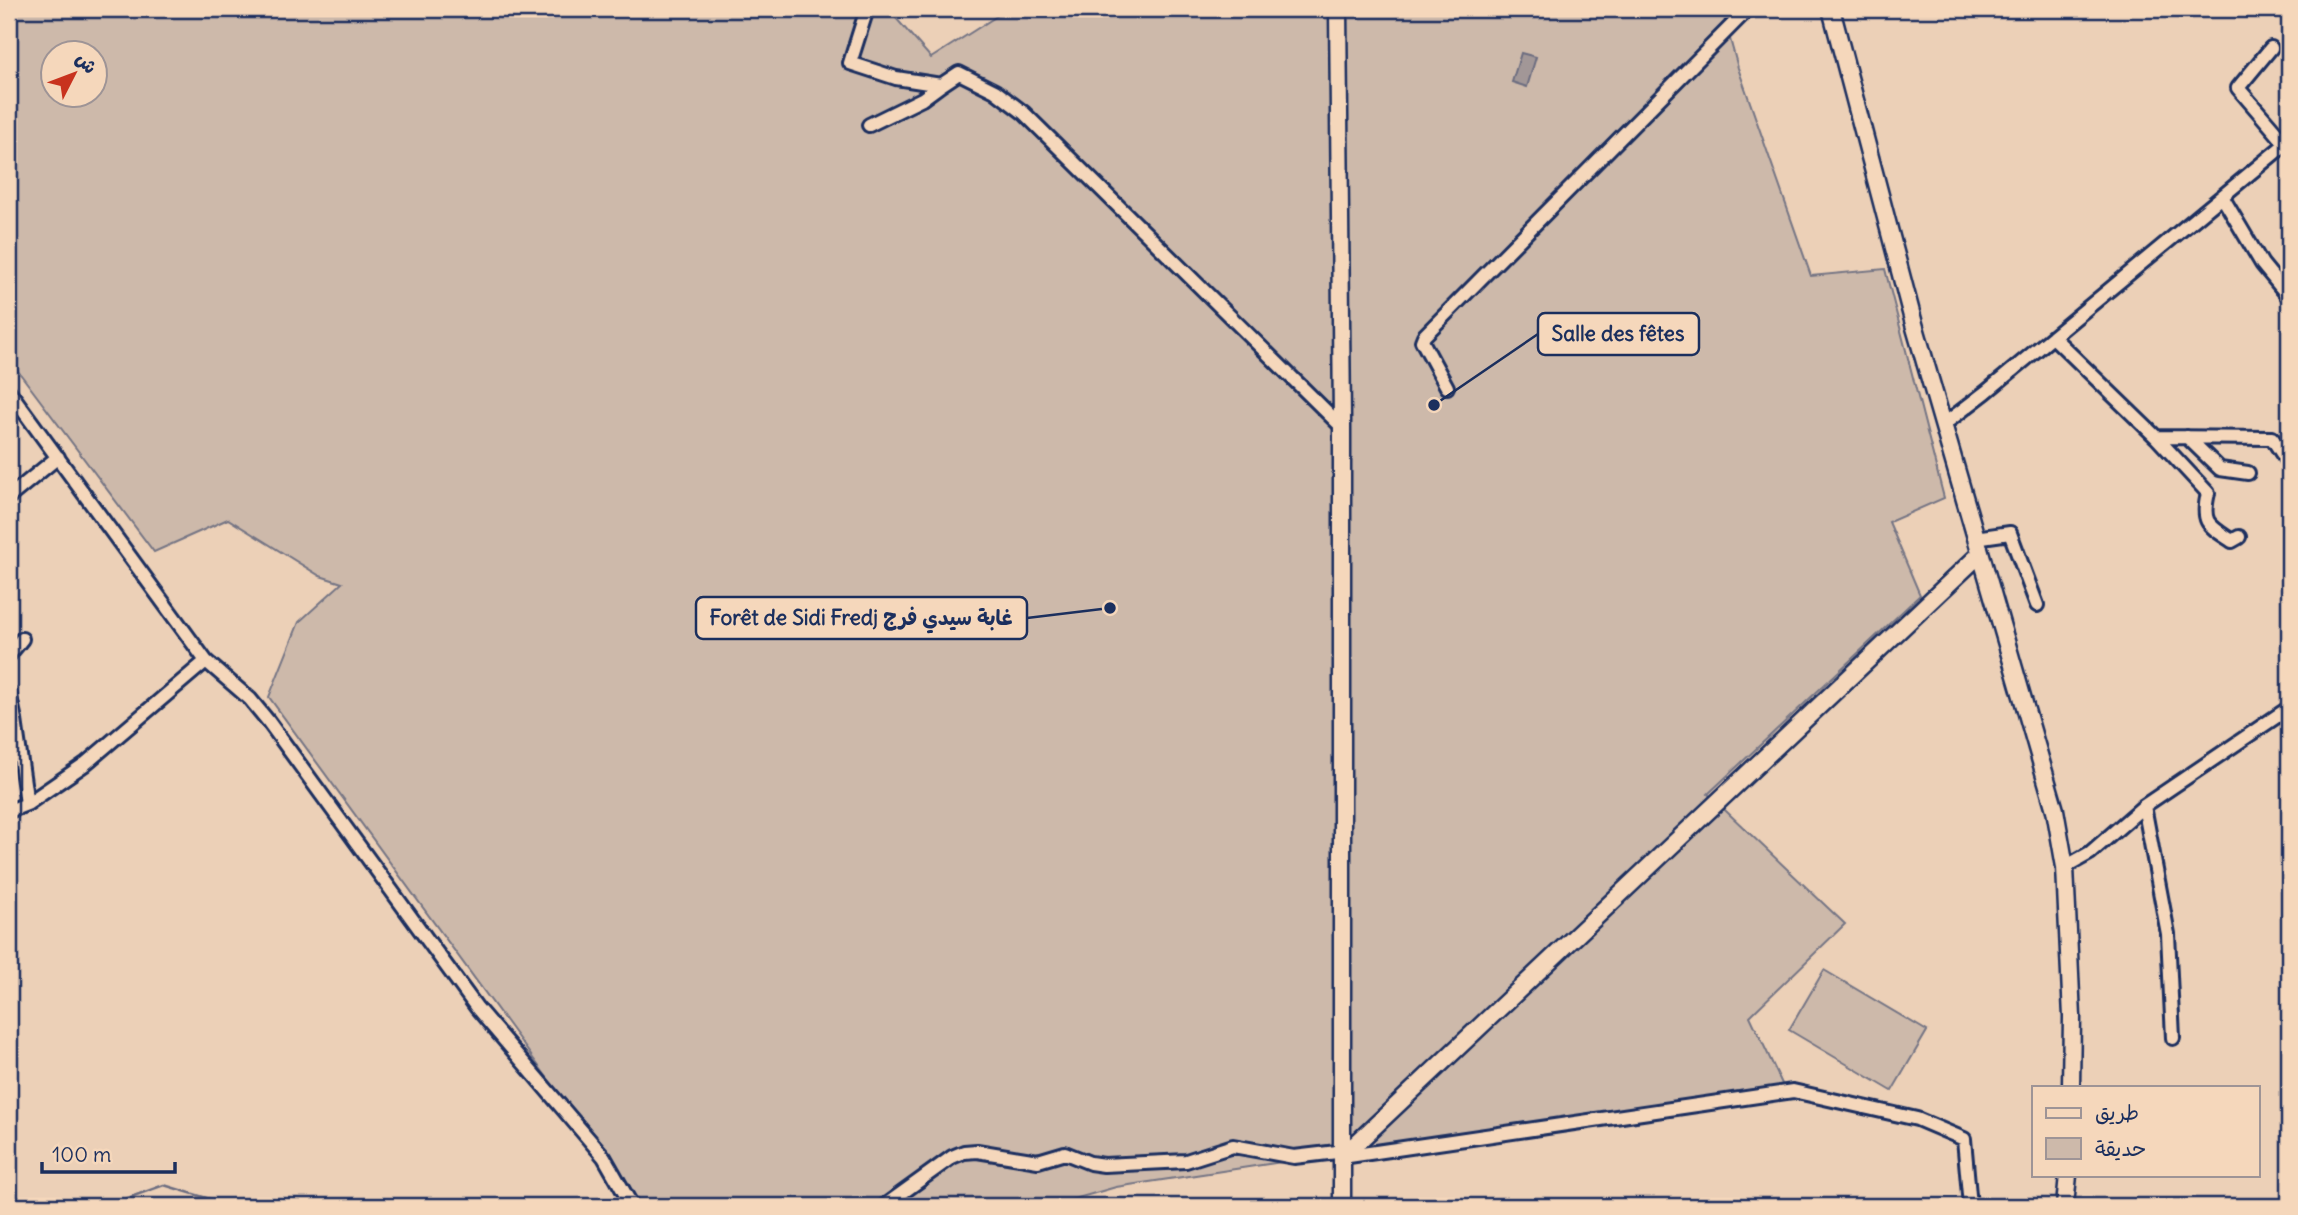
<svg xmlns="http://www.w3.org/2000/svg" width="2298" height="1215" font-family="Delius,'Playpen Sans Arabic',sans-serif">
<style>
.green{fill:#cdb9aa;stroke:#747484;stroke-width:2;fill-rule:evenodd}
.water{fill:#a29797;stroke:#6c6d80;stroke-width:2}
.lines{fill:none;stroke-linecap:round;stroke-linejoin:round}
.stream{stroke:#6c6d80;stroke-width:2.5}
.minor-casing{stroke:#1b2f5e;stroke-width:18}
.major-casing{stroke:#1b2f5e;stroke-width:21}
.minor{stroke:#f5d7bb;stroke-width:12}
.major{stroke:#f5d7bb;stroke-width:16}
.leader{fill:none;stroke:#1b2f5e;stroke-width:2.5}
.callout-dot{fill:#1b2f5e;stroke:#f5d7bb;stroke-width:2.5}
.callout{fill:#f5d7bb;stroke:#1b2f5e;stroke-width:2.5}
.callout-label{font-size:21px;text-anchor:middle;font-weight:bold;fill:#1b2f5e}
</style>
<rect width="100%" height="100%" fill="#ecd0b7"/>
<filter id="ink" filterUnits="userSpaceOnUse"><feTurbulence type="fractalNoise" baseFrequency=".0143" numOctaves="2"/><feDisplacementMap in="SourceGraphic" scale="14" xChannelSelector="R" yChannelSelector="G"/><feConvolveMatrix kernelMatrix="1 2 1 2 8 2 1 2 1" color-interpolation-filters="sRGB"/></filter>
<g filter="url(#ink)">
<path class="green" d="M9,9h879l43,49 77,-49 714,1 16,58 73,208 74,-7 59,229 -55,24 31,73 -212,199 137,130 -95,92 33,70 -667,101 -66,19h-409l-372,-509 30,-75 43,-39 -22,-7 -92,-57 -74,33 -145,-193zM52,52h42v42h-42z
M1824,970l103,61 -35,60 -103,-61z"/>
<path class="water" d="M1521,53l15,4 -9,30 -15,-5z"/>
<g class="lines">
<path class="stream" d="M106,1206l58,-21 69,21"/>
<g class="minor-casing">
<path id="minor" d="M867,9l-17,54 46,15 45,7 18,-12 36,18 29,22 318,314
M2271,48l-33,40 48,56
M869,125l53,-26 19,-14
M2223,198l39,66 27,33
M2053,337l103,100 52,56c-7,30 0,32 24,48l7,-4
M1447,387l-25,-46 2,-5 324,-327
M9,391l197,270 44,38 18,22 209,287 127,149 28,49
M1943,425l43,-33 303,-251
M2156,437l116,1 17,26
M2187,437l33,32 28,4
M9,497l49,-40
M1975,538l35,-5 27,72
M9,655l13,-16
M9,692l6,28 12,84
M2144,806l24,128 5,104
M9,811l18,-7 58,-40 121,-103
M2065,867l25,-14 54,-47 145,-98
M1342,1157l451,-66 124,28 47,20 6,67
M884,1206l68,-49 12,-5 13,-1 61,10 27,-8 25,10 14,2 82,-4 47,-15 61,11 43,-5"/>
</g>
<g class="major-casing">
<path id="major" d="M1338,9l4,411v786
M1831,9l83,315 141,486 10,57 7,150 -1,70
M1342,1157l638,-603
M2065,1206l3,-31"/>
</g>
<use href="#minor" class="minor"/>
<use href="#major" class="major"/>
</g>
</g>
<path class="leader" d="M1434 405L1538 334M1110 608L1027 618"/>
<g class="callout-dot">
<circle cx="1434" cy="405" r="7"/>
<circle cx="1110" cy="608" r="7"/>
</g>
<g class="callout">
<rect x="1538" y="313" width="161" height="42" rx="7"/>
<rect x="696" y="597" width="331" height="42" rx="7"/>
</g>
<g class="callout-label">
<text x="1618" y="341">Salle des fêtes</text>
<text x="861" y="625">Forêt de Sidi Fredj غابة سيدي فرج</text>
</g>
<rect width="2298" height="1215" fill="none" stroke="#f5d7bb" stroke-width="35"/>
<rect x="18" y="18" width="2263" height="1180" fill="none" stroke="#1b2f5e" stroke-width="2.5" filter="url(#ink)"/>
<rect x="2032" y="1086" width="228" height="91" fill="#f5d7bb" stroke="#9e9496" stroke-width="2"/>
<rect x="2046" y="1108" width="35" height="10" fill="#f5d7bb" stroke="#9e9496" stroke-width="2"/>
<text x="2095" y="1120" font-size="21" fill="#1b2f5e">طريق</text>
<rect x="2046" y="1138" width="35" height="21" fill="#cdb9aa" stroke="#9e9496" stroke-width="2"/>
<text x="2095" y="1156" font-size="21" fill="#1b2f5e">حديقة</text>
<g transform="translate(74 74) rotate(48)"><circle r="33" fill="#f5d7bb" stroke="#9e9496" stroke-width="2"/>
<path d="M0-5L12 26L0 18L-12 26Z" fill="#c8321e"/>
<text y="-10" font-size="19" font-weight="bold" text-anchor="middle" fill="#1b2f5e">ش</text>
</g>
<path d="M42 1162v10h133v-10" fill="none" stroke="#1b2f5e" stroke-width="3.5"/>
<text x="52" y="1162" font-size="21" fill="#1b2f5e" stroke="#f5d7bb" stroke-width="5" paint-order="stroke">100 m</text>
</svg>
